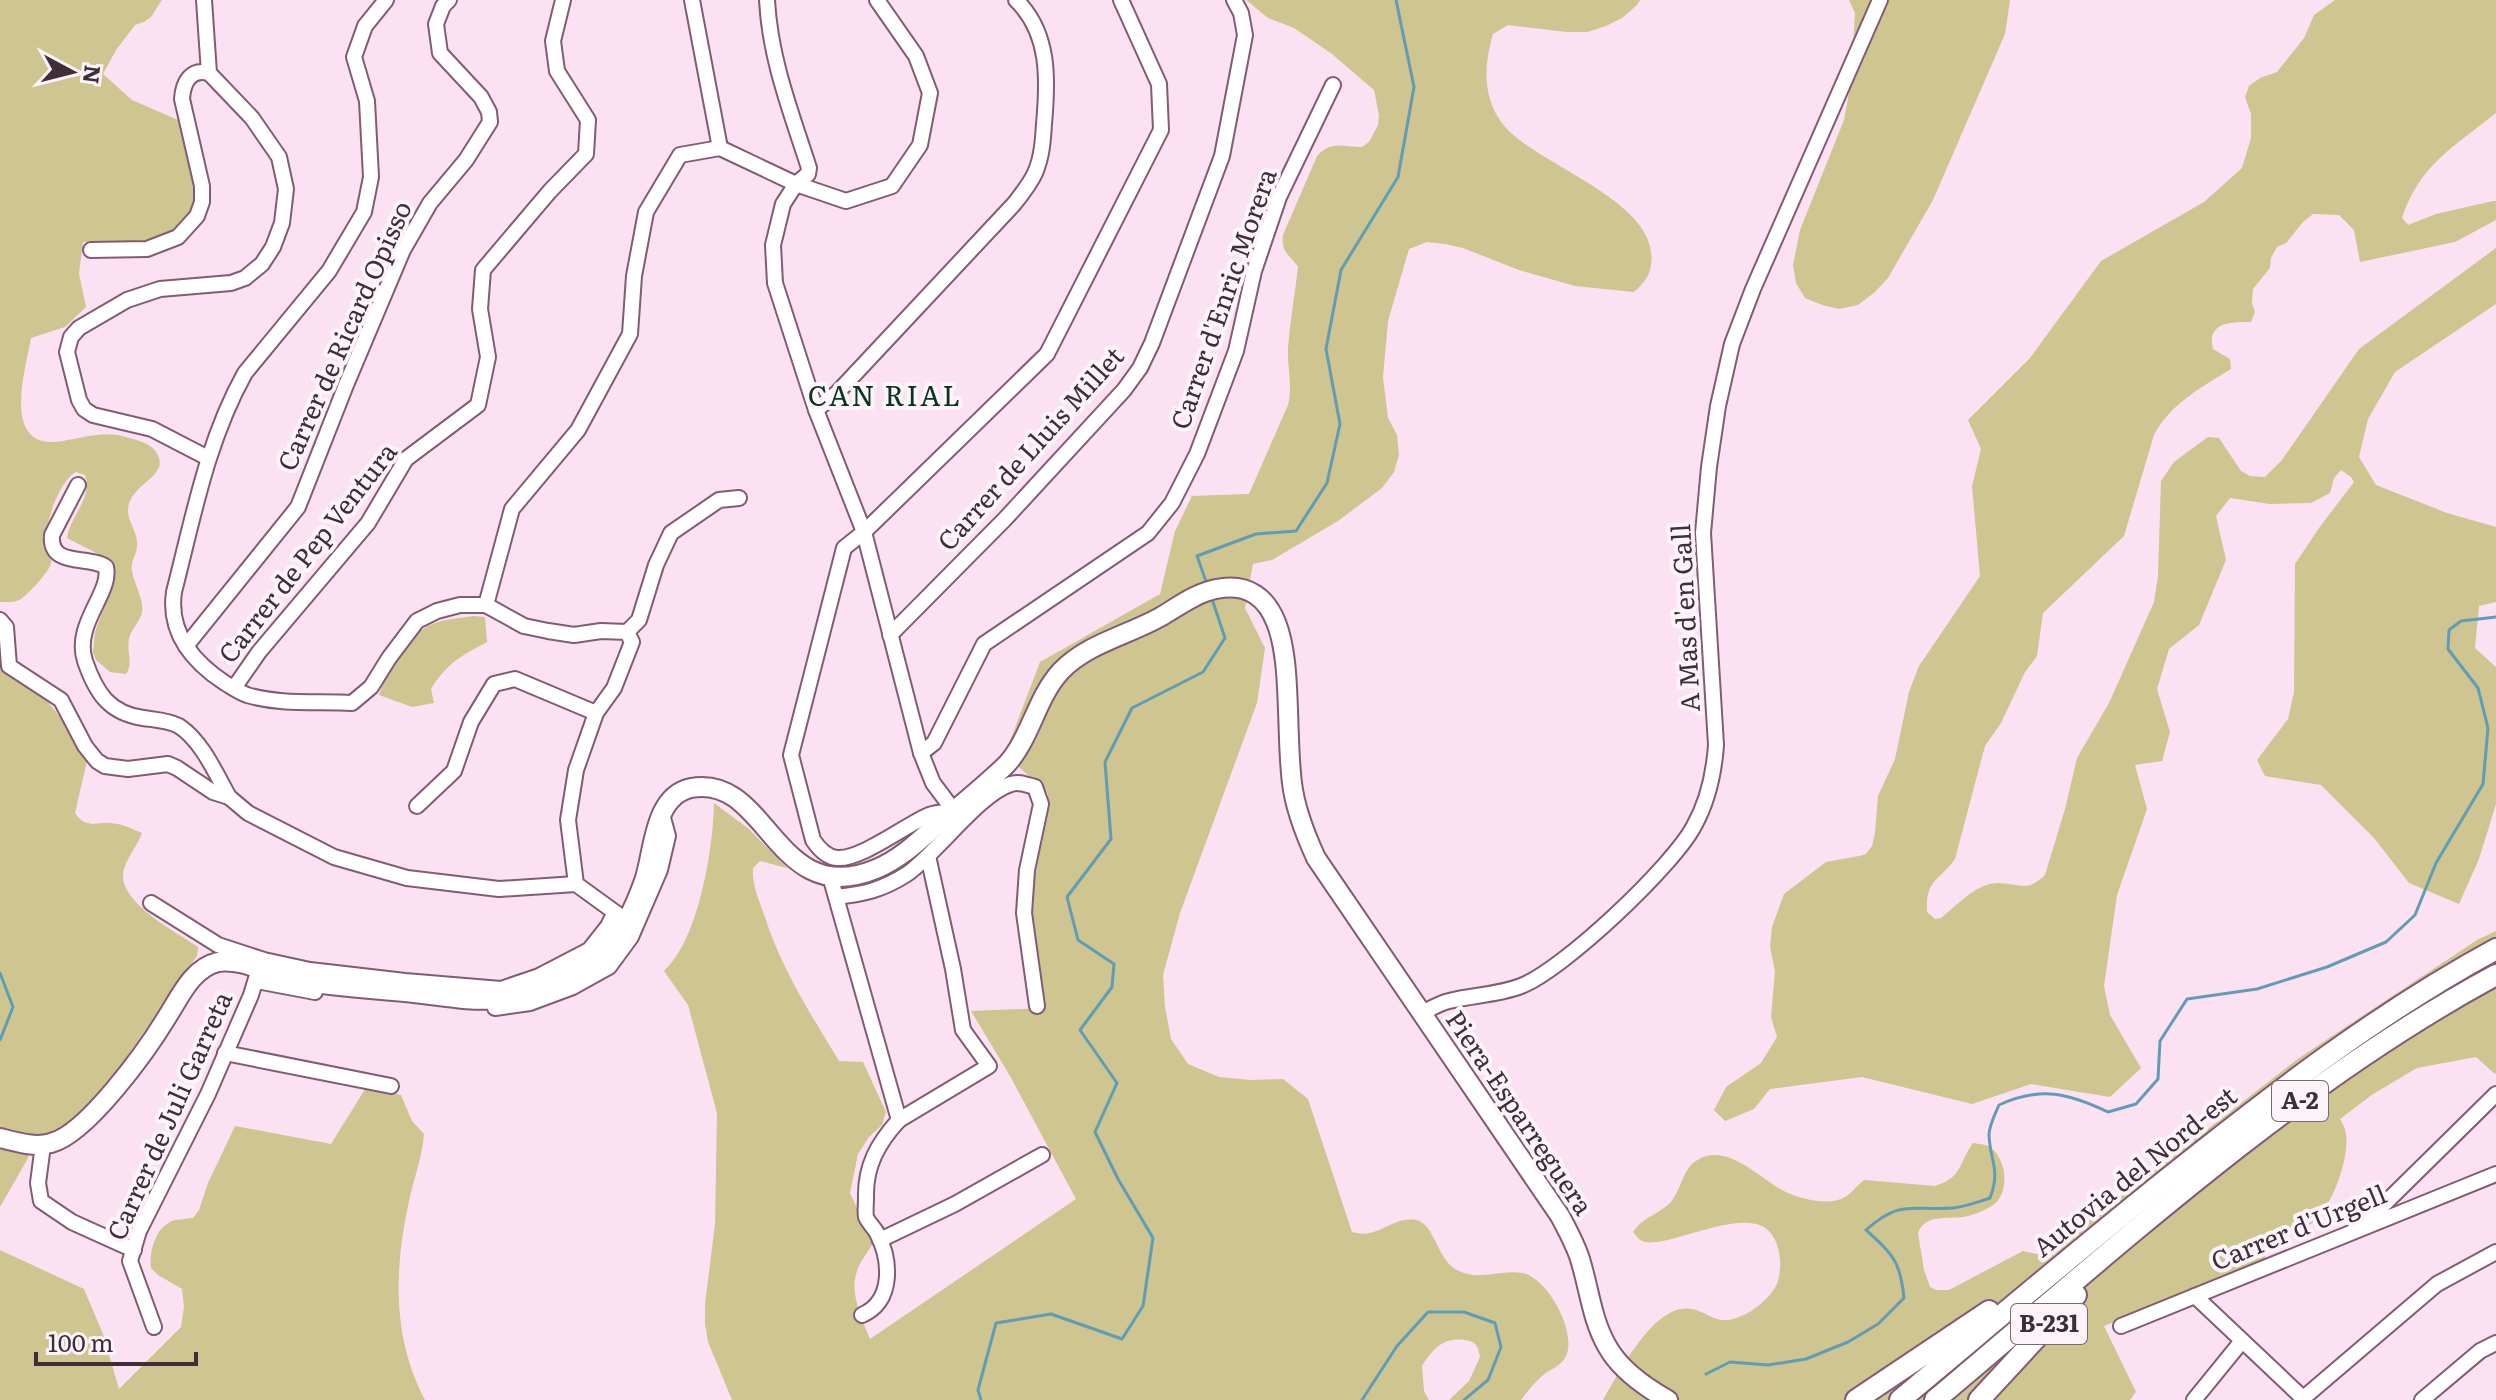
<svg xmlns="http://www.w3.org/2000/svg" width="2496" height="1400" font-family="Literata,serif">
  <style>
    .green { fill: #cec591 }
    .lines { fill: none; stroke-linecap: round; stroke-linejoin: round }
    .stream { stroke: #609db4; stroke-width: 3 }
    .minor-casing { stroke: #815c75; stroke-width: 18 }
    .major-casing { stroke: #815c75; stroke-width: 22 }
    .highway-casing { stroke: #815c75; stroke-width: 24 }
    .minor { stroke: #fff; stroke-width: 14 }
    .major { stroke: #fff; stroke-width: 18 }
    .highway { stroke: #fff; stroke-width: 20 }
    .labels { text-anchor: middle; stroke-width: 8; stroke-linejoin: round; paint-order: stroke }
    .shield { fill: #fdf4fa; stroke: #786973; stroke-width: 2 }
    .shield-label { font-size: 24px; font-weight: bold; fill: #3f2e39 }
    .street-label { font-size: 26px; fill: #3f2e39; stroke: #fdf4fa }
    .neighbourhood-label { font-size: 28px; letter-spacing: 2px; fill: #083421; stroke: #fdf4fa }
  </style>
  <rect width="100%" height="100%" fill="#fce1f2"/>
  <g class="green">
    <path d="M0,0H162L151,17L144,22L135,25L116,50L103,74L132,100L178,120C183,143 194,169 194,193C194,250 121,242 83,242L79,274L86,307L65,327L31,338C25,372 0,452 63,441C87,437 106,430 129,438C138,440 151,444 156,452C173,477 127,483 128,512C129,523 136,531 137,541C139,552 130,560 132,571C134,584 144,599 142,612C140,623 131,628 129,639C126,652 134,662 126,674L110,672L96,660L93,652L95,632L108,596L112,568L108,559L67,538C70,515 93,499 85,475L76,472C61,480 48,515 47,532C46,542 53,554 51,563C50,571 26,597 19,600C13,603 6,602 0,602Z"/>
    <path d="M1246,0H1640L1637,5L1622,18L1606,26L1587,32H1567L1508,25L1493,34C1484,64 1482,96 1502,123C1533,166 1672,203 1649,273C1647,280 1639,287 1634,292L1575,286L1519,270L1463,248L1445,244L1427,242L1409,249L1388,321L1383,377L1388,418L1397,435L1399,455L1394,472L1382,488L1338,521L1272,560L1253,564L1245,608L1265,648L1257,703L1180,913L1163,975L1165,1007L1171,1039L1188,1064L1219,1077L1251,1080L1283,1079L1308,1099L1352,1232C1379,1240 1391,1216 1416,1220C1435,1224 1437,1260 1457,1270C1479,1282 1500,1269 1523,1273C1548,1278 1579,1335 1565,1358C1560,1367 1548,1370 1541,1377C1533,1384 1527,1392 1521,1400H1449L1469,1381L1480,1357C1478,1346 1476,1341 1464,1340C1443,1337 1432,1350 1422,1366L1424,1391L1429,1400H732L708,1342L705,1324V1304L715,1224L717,1113L688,1005L664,971C699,939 713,849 714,803L749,829L787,868L760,861L753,868C752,886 759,900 765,917C781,968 811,1015 839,1061L863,1062L886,1112L882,1125L869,1137L858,1154L850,1193L873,1243C868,1252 860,1261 857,1271C849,1293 862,1318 870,1339L1076,1199L1010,1076L971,1011L1046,1008L1030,909L1048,794L1005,754L1040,662L1160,594L1175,531L1192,496L1249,494L1288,405C1293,383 1287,368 1288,348C1290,321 1295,294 1298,267C1289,253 1281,254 1283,235L1317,156C1331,140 1344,147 1362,147L1369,142L1378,125L1379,116L1374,90L1332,54L1294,28L1268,18Z"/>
    <path d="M1849,0H2010L2005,34L1933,200L1888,278L1875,292L1858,305L1839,309L1822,305L1805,298L1796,283L1793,265L1800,230L1844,120L1851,82L1855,13Z"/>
    <path d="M2335,0H2496V113C2455,146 2419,165 2402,218L2408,225L2436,214L2493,201H2496V220L2455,242L2360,262L2354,230L2339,215L2313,214L2303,222L2286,243L2277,247L2271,258L2270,268L2253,289L2252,303L2255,312L2251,322C2233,322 2206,321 2213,349L2230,359L2231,369C2202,387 2170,404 2154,435L2124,536L2043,613L2037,656L2025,672L2001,723L1985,746L1955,859C1939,881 1925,880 1927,912L1935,919L1941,918C1955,907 1972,888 1990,884C2012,879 2025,896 2045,875L2065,809L2077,758L2109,703L2154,602L2158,576L2161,481L2174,462L2186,453L2208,437L2219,438L2241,471L2250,476L2265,477L2282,460L2359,349L2496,248V304L2395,372L2368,419L2359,457L2376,485L2447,513L2496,527V602L2479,606L2475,648L2496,667V804L2479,859L2459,904L2409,883L2374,838L2321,785L2265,776L2257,760L2288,719L2294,692L2295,564L2319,528L2354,482L2351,477L2341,470L2334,478L2330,493L2311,503L2270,504L2230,498L2216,516L2226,560L2199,625L2169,649L2157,689L2170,732L2162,761L2135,765L2147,809L2117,895L2104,986L2110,1015L2141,1068L2110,1097L2031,1084L1972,1104L1862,1077L1770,1089L1754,1109L1725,1121L1714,1110L1726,1087L1761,1063L1777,1037L1771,1017L1775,971L1770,947L1772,927L1784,894L1826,862L1859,856L1866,854L1872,846L1875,833L1878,796L1895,759L1909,692L1919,666L1980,576L1972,486L1981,449L1968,420L2030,358L2101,261L2204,202L2242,168L2251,138V114L2245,97L2249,86L2260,78L2277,72L2304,38L2314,15Z"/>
    <path d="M474,616L485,617L487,642C461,656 447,663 431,689L434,703L412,707L379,695C388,669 404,638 430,625C444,619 459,618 474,616Z"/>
    <path d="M0,664C9,673 21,677 31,685C56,707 71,733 87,761L75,813C86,831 100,820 117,824C125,825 134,830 142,833C137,847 125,859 123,874C121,904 176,932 198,947L197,956L107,1085L58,1136H36L27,1160L0,1207Z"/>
    <path d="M2496,931V1073L2495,1074L2476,1057L2417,1068L2373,1094L2340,1119C2342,1122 2344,1126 2345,1130C2352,1153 2332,1209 2312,1223C2295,1235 2271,1238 2264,1260L2104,1326L2136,1392L2130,1400H1603C1620,1372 1654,1302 1692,1309C1704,1311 1713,1321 1726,1320C1744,1320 1773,1298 1778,1281C1783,1263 1780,1235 1762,1226C1730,1212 1664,1250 1642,1241C1638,1239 1636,1235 1633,1232C1643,1217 1658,1215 1671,1202C1680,1191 1682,1174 1692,1164C1724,1136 1761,1181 1786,1192C1800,1199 1826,1205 1841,1199C1851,1195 1856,1186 1864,1180L1935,1186C1963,1177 1958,1164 1973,1143C1974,1143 1985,1145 1986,1145C2007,1154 2011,1193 1993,1205C1984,1211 1973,1215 1963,1217C1947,1219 1925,1214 1918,1233L1924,1270L1930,1287L1936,1290H1949L2023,1251L2041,1255L2115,1201L2299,1058L2477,940Z"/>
    <path d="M367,1086L401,1095L412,1121L424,1134C422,1158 414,1178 409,1201C394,1269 392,1337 425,1400H0V1250L84,1289L103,1334L119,1389L181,1327L184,1307L182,1289L158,1275L151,1268C149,1252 155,1228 172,1221C178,1219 186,1219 193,1218L199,1210L208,1183L235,1126L331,1144Z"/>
  </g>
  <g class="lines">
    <g class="stream">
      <path d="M1207,584L1197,556L1256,534L1296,531L1327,483L1340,424L1326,349L1341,270L1398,177L1414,87L1396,0"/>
      <path d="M0,973L13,1007L0,1040"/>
      <path d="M1706,1374L1730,1362L1768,1365L1806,1359L1848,1342L1878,1324L1904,1298C1900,1260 1893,1255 1866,1230C1901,1199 1911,1211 1952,1208C1964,1207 1978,1202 1990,1198C2001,1169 1990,1162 1989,1135C1989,1126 1995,1114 1999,1105C2041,1086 2068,1093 2108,1112L2136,1104L2158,1079L2160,1041L2187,999L2257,989L2327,967L2386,942L2415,915L2436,863L2483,784L2488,728L2478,688L2448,649L2449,630L2461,621L2496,617"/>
      <path d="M981,1400L978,1390L996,1323L1051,1314L1122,1339L1143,1306L1153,1238L1118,1179L1095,1132L1117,1083L1080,1030L1112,987L1114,964L1078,940L1067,897L1111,839L1105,762L1132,708L1203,672L1225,638L1212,599"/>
      <path d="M1362,1400L1397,1346L1428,1312H1464L1495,1323L1501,1347L1488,1380L1464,1400"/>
    </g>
    <defs>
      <g id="minor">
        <path d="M204,0L209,73L252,118L279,157L286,189L282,223L273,247L262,264L245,278L231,283L160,289L127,300L79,328L71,337L67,352L79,400L84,409L93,415L152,429L208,458"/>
        <path d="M386,0L365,26L354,57L367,101L371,177L364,212L329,271L245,373C207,441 193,518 174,592C168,633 193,662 225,683C232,687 239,692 247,695C280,705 317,701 352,703L371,687L389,658L417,621L437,611L460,605H486L524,626L548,631L574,635L601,631L627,632L632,642L614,688L596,713L576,770L568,820L576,884L627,921"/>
        <path d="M692,0L720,148"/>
        <path d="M767,0C770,59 791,112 809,168L808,174L796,184L783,204L773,245L775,283L816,410L864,532L921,753L933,783L954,811"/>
        <path d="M91,250L147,249L178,237L197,216L202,202V186L182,99C183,82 191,68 209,73"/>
        <path d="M816,410L837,393L1014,204C1022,194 1030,184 1035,173C1042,157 1043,140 1044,124C1048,80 1050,33 1016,0"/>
        <path d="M78,485L52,535C49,568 89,555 106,567C112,593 73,624 85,661C96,693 109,713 143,718C156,720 167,720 179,726C202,741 216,774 229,797"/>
        <path d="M486,605L512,509L578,430L630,334L634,276L646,212L680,155L720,148L796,184L846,201L892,186L920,145L930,93L916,56L877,0"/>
        <path d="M0,620L6,627L9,666L61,700L85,746L97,761L105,766L128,769L168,764L177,768L213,792L229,797L248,813L334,857L407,878L499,889L576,884"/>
        <path d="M627,632L639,620L656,565L671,533L719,500L739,498"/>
        <path d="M890,635L1005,519L1124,390L1140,368L1152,343L1222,156L1245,35L1241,13L1234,0"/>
        <path d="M186,646L298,507L346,385L403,250L430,203L466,160L490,122L489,112L481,97L440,53L436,24L443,6L449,0"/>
        <path d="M234,688L259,652L368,523L406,459L478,405L488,357L480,309L483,270L550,191L586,154L588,120L557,71L553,41L563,0"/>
        <path d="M921,753L934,743L984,644L1148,533L1172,503L1197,454L1236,351L1254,271L1279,197L1333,85"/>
        <path d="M417,806L454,771L471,722L494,684L515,679L596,713"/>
        <path d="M954,811C946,812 937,812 929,815C907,824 861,860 837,858C826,857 819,849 813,840L791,755L844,548L864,532L1047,354L1161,130L1159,84L1121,0"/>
        <path d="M830,876L899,1120C878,1143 865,1166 866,1198C866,1204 865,1212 866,1217C868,1222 874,1228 877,1233C891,1260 894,1301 862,1315"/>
        <path d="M836,897C864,894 882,890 907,874C937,853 980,793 1011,784C1018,781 1027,785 1035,787L1041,804L1027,870L1024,913L1037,1006"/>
        <path d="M151,903L218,945L264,960L310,970L405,981L501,989L539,976L589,950L608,926L614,914"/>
        <path d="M257,981L315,992"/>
        <path d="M495,1008L530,1003L573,987L609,967L631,937L660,870L668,836L662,814"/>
        <path d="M1422,1013C1430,1009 1440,1003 1449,1001C1473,995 1498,995 1521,986C1563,970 1673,866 1694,826C1708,801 1714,773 1716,745L1703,533L1709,467L1718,406L1732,344L1753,289L1880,0"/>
        <path d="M225,1053L391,1086"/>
        <path d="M899,1120L989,1066L963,1030L953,969L928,856"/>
        <path d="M43,1145L38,1183L41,1201L72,1222L134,1250"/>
        <path d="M2365,1223L2496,1094"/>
        <path d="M880,1240L955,1204L1042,1155"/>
        <path d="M2195,1296L2305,1400"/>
        <path d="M2121,1326L2496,1174"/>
        <path d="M154,1327L130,1261L139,1231L208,1094L251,995L258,972"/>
        <path d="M2194,1400L2242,1341"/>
        <path d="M2301,1400L2437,1284L2496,1252"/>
        <path d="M2422,1400L2480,1351L2496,1343"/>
      </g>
      <path id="major" d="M0,1138C16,1142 35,1148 51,1143C87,1134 147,1050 167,1017C180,997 192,968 218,962C243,958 269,975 293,980C333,987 374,989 414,993C442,996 471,1002 498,999C523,996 548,986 571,975C594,963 613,945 626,922C633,909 639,895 644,881C654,852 653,796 691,788C768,773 775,911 876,869C900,859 919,841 938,824C961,805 984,786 1006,765C1031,738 1036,698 1061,671C1088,643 1129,635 1162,616C1179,606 1196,593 1216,589C1287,575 1286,665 1288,710C1289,734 1289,759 1292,783C1295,809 1305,834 1316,858L1560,1216C1567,1229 1574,1242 1579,1256C1589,1286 1591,1318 1607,1346C1620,1370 1645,1387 1668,1400"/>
      <g id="highway">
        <path d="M1856,1400L1989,1311"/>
        <path d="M1900,1400C1989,1326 2077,1251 2167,1179C2272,1095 2378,1013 2496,949"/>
        <path d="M1935,1400C2111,1252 2292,1085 2496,975"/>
        <path d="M1979,1400L2076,1295"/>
      </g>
    </defs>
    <use href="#minor" class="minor-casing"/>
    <use href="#major" class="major-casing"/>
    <use href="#highway" class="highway-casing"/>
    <use href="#minor" class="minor"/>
    <use href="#major" class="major"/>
    <use href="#highway" class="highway"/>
  </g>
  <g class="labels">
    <g class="shield">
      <rect x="2272" y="1081" width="56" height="40" rx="6"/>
      <rect x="2011" y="1304" width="76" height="40" rx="6"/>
    </g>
    <g class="shield-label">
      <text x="2300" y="1109">A-2</text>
      <text x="2049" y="1332">B-231</text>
    </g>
    <g class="street-label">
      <text transform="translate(1224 299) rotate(-71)" y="9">Carrer d'Enric Morera</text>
      <text transform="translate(345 336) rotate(-66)" y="9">Carrer de Ricard Opisso</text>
      <text transform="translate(1031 449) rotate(-48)" y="9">Carrer de Lluis Millet</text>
      <text transform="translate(308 553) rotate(-52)" y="9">Carrer de Pep Ventura</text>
      <text transform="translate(1686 618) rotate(-93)" y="9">A Mas d'en Gall</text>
      <text transform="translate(1519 1113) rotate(56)" y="9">Piera-Esparreguera</text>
      <text transform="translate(170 1116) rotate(-66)" y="9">Carrer de Juli Garreta</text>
      <text transform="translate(2135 1172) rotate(-39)" y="9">Autovia del Nord-est</text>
      <text transform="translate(2299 1228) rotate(-22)" y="9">Carrer d'Urgell</text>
    </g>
    <g class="neighbourhood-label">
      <text x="885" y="406">CAN RIAL</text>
    </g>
  </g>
  <g transform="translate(72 72) rotate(97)" stroke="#fdf4fa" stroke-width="6" paint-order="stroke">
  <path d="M0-6L14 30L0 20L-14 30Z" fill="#3f2e39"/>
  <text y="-12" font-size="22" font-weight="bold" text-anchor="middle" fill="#3f2e39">N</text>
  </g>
  <path d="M36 1352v12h160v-12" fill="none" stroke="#3f2e39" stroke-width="4"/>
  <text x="48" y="1352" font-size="24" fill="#3f2e39" stroke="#fdf4fa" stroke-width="6" paint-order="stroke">100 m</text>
</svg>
